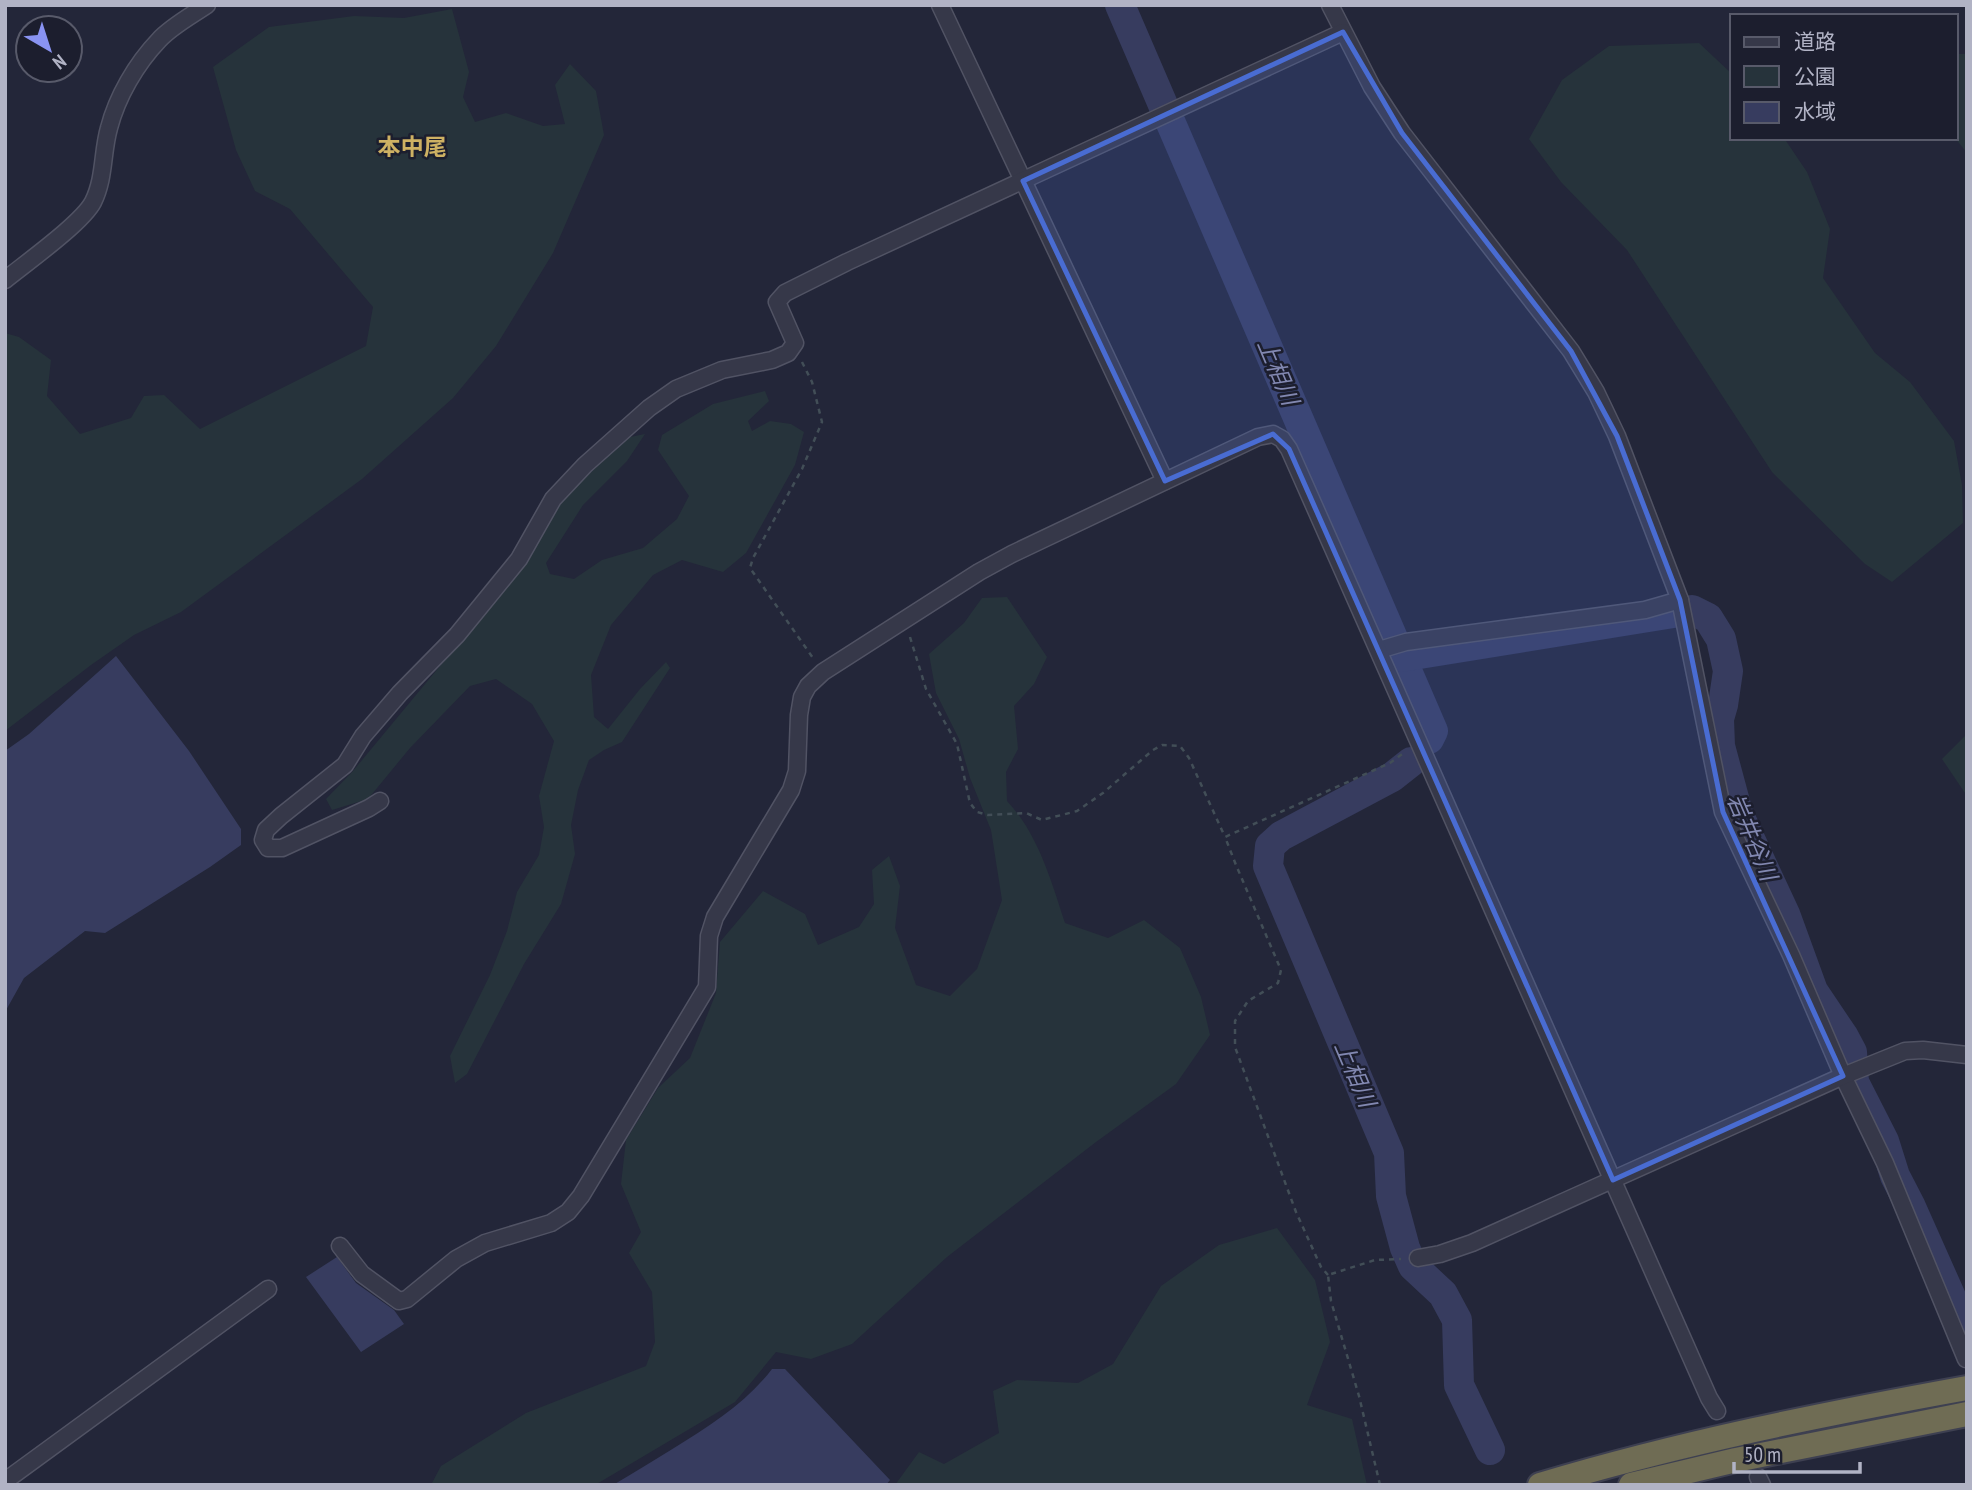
<svg xmlns="http://www.w3.org/2000/svg" width="1972" height="1490" font-family="'PT Sans Narrow','Noto Sans JP',sans-serif">
  <style>
    .green { fill: #26333b }
    .water { fill: #373c5f }
    .lines { fill: none; stroke-linecap: round; stroke-linejoin: round }
    .river { stroke: #373c5f; stroke-width: 30 }
    .minor-casing { stroke: #515364; stroke-width: 19 }
    .highway-casing { stroke: #3e4051; stroke-width: 28 }
    .path { stroke: #424e57; stroke-width: 2.5; stroke-dasharray: 5 5; stroke-linecap: butt }
    .minor { stroke: #363849; stroke-width: 16 }
    .highway { stroke: #6f6c54; stroke-width: 24 }
    .marked { fill: #496cd2; fill-opacity: 0.2; stroke: #496cd2; stroke-width: 5; stroke-linejoin: round }
    .labels { text-anchor: middle; stroke-width: 5; stroke-linejoin: round; paint-order: stroke }
    .neighbourhood-label { font-size: 23px; font-weight: bold; fill: #ceb163; stroke: #1c1e2e }
    .water-label { font-size: 23px; font-style: italic; fill: #8288b1; stroke: #1c1e2e }
  </style>
  <rect width="100%" height="100%" fill="#232639"/>
  <g class="green">
    <path d="M452,9L469,72L463,97L475,122L506,113L543,126L565,124L555,85L570,64L596,91L604,135L553,253L496,346L453,398L362,479L181,612L134,635L91,665L5,731V333L19,337L51,360L47,396L80,434L131,418L144,396L164,395L200,429L366,346L373,307L290,209L255,191L236,150L213,67L269,27L354,16L404,18Z"/>
    <path d="M1699,43L1732,74V138H1784L1807,172L1830,229L1823,278L1875,353L1910,382L1954,441L1962,485L1963,523L1892,582L1865,564L1772,472L1627,250L1561,182L1529,139L1562,80L1609,46Z"/>
    <path d="M1956,54H1967V153L1955,138Z"/>
    <path d="M765,391L769,401L748,421L752,431L770,421L791,424L804,432L795,465L746,553L723,572L682,560L653,575L611,625L591,675L594,717L608,729L640,689L666,662L670,668L622,742L604,750L589,760L578,790L571,825L575,854L561,904L524,964L467,1074L455,1083L450,1056L490,975L507,931L517,892L539,855L544,827L539,796L554,741L532,704L496,679L470,686L410,748L368,799L332,810L326,799L353,771L508,584L568,493L630,437L645,434L627,461L583,505L546,563L550,574L574,579L602,560L643,548L677,519L689,496L658,450L662,435L713,404Z"/>
    <path d="M1007,597L1047,657L1034,684L1014,706L1018,749L1006,772L1007,801C1038,834 1051,880 1065,923L1108,938L1144,920L1180,948L1201,997L1210,1035L1176,1084L1096,1142L947,1257L852,1344L811,1359L776,1352L735,1402L595,1485H431L441,1466L526,1413L646,1366L655,1342L652,1292L629,1253L641,1232L621,1184L626,1140L658,1088L690,1058L716,993L720,942L763,891L805,914L818,945L859,927L874,904L872,870L889,856L900,886L895,928L916,985L950,996L977,969L1002,900L991,830L970,778L959,739L936,693L929,654L964,623L982,598Z"/>
    <path d="M1967,734V793H1965L1942,759Z"/>
    <path d="M1277,1228L1315,1280L1330,1342L1307,1405L1352,1419L1367,1485H895L919,1452L944,1464L999,1433L993,1391L1017,1380L1078,1383L1113,1364L1161,1286L1219,1245Z"/>
  </g>
  <g class="water">
    <path d="M116,656L189,751L241,829V845L210,867L105,933L85,931L24,978L5,1012V751L29,734Z"/>
    <path d="M337,1257L356,1283L394,1310L404,1324L361,1352L306,1277Z"/>
    <path d="M772,1369H785L890,1480L886,1485H613C634,1473 654,1460 674,1448C711,1425 746,1403 772,1369Z"/>
  </g>
  <g class="lines">
    <g class="river">
      <path d="M1120,5L1433,731L1429,739"/>
      <path d="M1401,657L1692,610L1708,618L1721,639L1728,671L1723,705L1719,719L1720,746L1738,813L1785,914L1813,991L1844,1037L1852,1052L1854,1082L1884,1141L1895,1176L1911,1207L1967,1333"/>
      <path d="M1411,762L1392,777L1281,836L1270,846L1268,866L1389,1153L1391,1196L1405,1248L1413,1266L1443,1294L1457,1320L1459,1385L1490,1450"/>
    </g>
    <defs>
      <g id="minor">
        <path d="M940,5L1165,481"/>
        <path d="M1330,5L1372,87L1402,133L1571,351L1596,392L1617,436L1680,600L1723,812L1791,955L1843,1076L1885,1163L1966,1359"/>
        <path d="M5,280C26,263 82,223 93,202C105,178 102,152 109,128C117,97 136,64 159,40C172,26 191,16 207,5"/>
        <path d="M1379,650L1406,642L1645,610L1680,600"/>
        <path d="M380,801L369,808L282,848H268L263,840L266,830L281,816L345,765L363,736L400,693L457,635L519,559L553,499L585,465L649,408L676,389L722,370L772,360L788,353L795,343L777,302L785,293L847,262L1343,32"/>
        <path d="M340,1246L362,1274L399,1301L407,1299L456,1259L485,1243L551,1223L568,1212L581,1196L707,987L709,936L715,917L791,790L797,771L799,715L802,697L808,686L823,672L979,572L1012,554L1258,437L1273,434L1282,439L1289,449L1709,1398L1717,1411"/>
        <path d="M1418,1258L1440,1254L1472,1243L1843,1076L1905,1051L1923,1050L1967,1055"/>
        <path d="M1758,1477L1762,1485"/>
        <path d="M5,1481L268,1289"/>
      </g>
      <g id="highway">
        <path d="M1540,1485C1680,1443 1823,1414 1967,1388"/>
        <path d="M1631,1485L1736,1460L1967,1414"/>
      </g>
    </defs>
    <use href="#minor" class="minor-casing"/>
    <use href="#highway" class="highway-casing"/>
    <g class="path">
      <path d="M802,362L812,382L822,422L802,469L753,558L750,568L813,658"/>
      <path d="M910,637L926,689L957,744L970,803L977,812L988,815L1026,813L1042,820L1077,811L1103,793L1153,750L1162,745L1180,746L1189,758L1225,837"/>
      <path d="M1328,1275L1321,1267L1296,1212L1235,1047V1021L1248,1001L1278,983L1281,970L1236,865L1225,837L1390,763L1405,752"/>
      <path d="M1380,1485L1359,1396L1331,1301L1328,1275L1375,1260L1401,1259"/>
    </g>
    <use href="#minor" class="minor"/>
    <use href="#highway" class="highway"/>
  </g>
  <path class="marked" d="M1343,32L1402,133L1571,351L1617,436L1680,600L1723,812L1843,1076L1613,1180L1289,449L1273,434L1165,481L1023,181Z"/>
  <g class="labels">
    <g class="neighbourhood-label">
      <text x="412" y="155">本中尾</text>
    </g>
    <g class="water-label">
      <text transform="translate(1278 372) rotate(67)" y="8">上相川</text>
      <text transform="translate(1752 837) rotate(67)" y="8">岩井谷川</text>
      <text transform="translate(1355 1074) rotate(67)" y="8">上相川</text>
    </g>
  </g>
  <rect width="1972" height="1490" fill="none" stroke="#b1b3c5" stroke-width="14"/>
  <rect x="1730" y="14" width="228" height="126" fill="#1c1e2e" stroke="#585a6a" stroke-width="2"/>
  <rect x="1744" y="37" width="35" height="10" fill="#363849" stroke="#585a6a" stroke-width="2"/>
  <text x="1794" y="49" font-size="21" fill="#b1b3c5">道路</text>
  <rect x="1744" y="66" width="35" height="21" fill="#26333b" stroke="#585a6a" stroke-width="2"/>
  <text x="1794" y="84" font-size="21" fill="#b1b3c5">公園</text>
  <rect x="1744" y="102" width="35" height="21" fill="#373c5f" stroke="#585a6a" stroke-width="2"/>
  <text x="1794" y="119" font-size="21" fill="#b1b3c5">水域</text>
  <g transform="translate(49 49) rotate(141)"><circle r="33" fill="#1c1e2e" stroke="#585a6a" stroke-width="2"/>
  <path d="M0-5L12 26L0 18L-12 26Z" fill="#8993f2"/>
  <text y="-10" font-size="19" font-weight="bold" text-anchor="middle" fill="#b1b3c5">N</text>
  </g>
  <path d="M1734 1462v10h126v-10" fill="none" stroke="#b1b3c5" stroke-width="3.5"/>
  <text x="1744" y="1462" font-size="21" fill="#b1b3c5" stroke="#1c1e2e" stroke-width="5" paint-order="stroke">50 m</text>
</svg>
